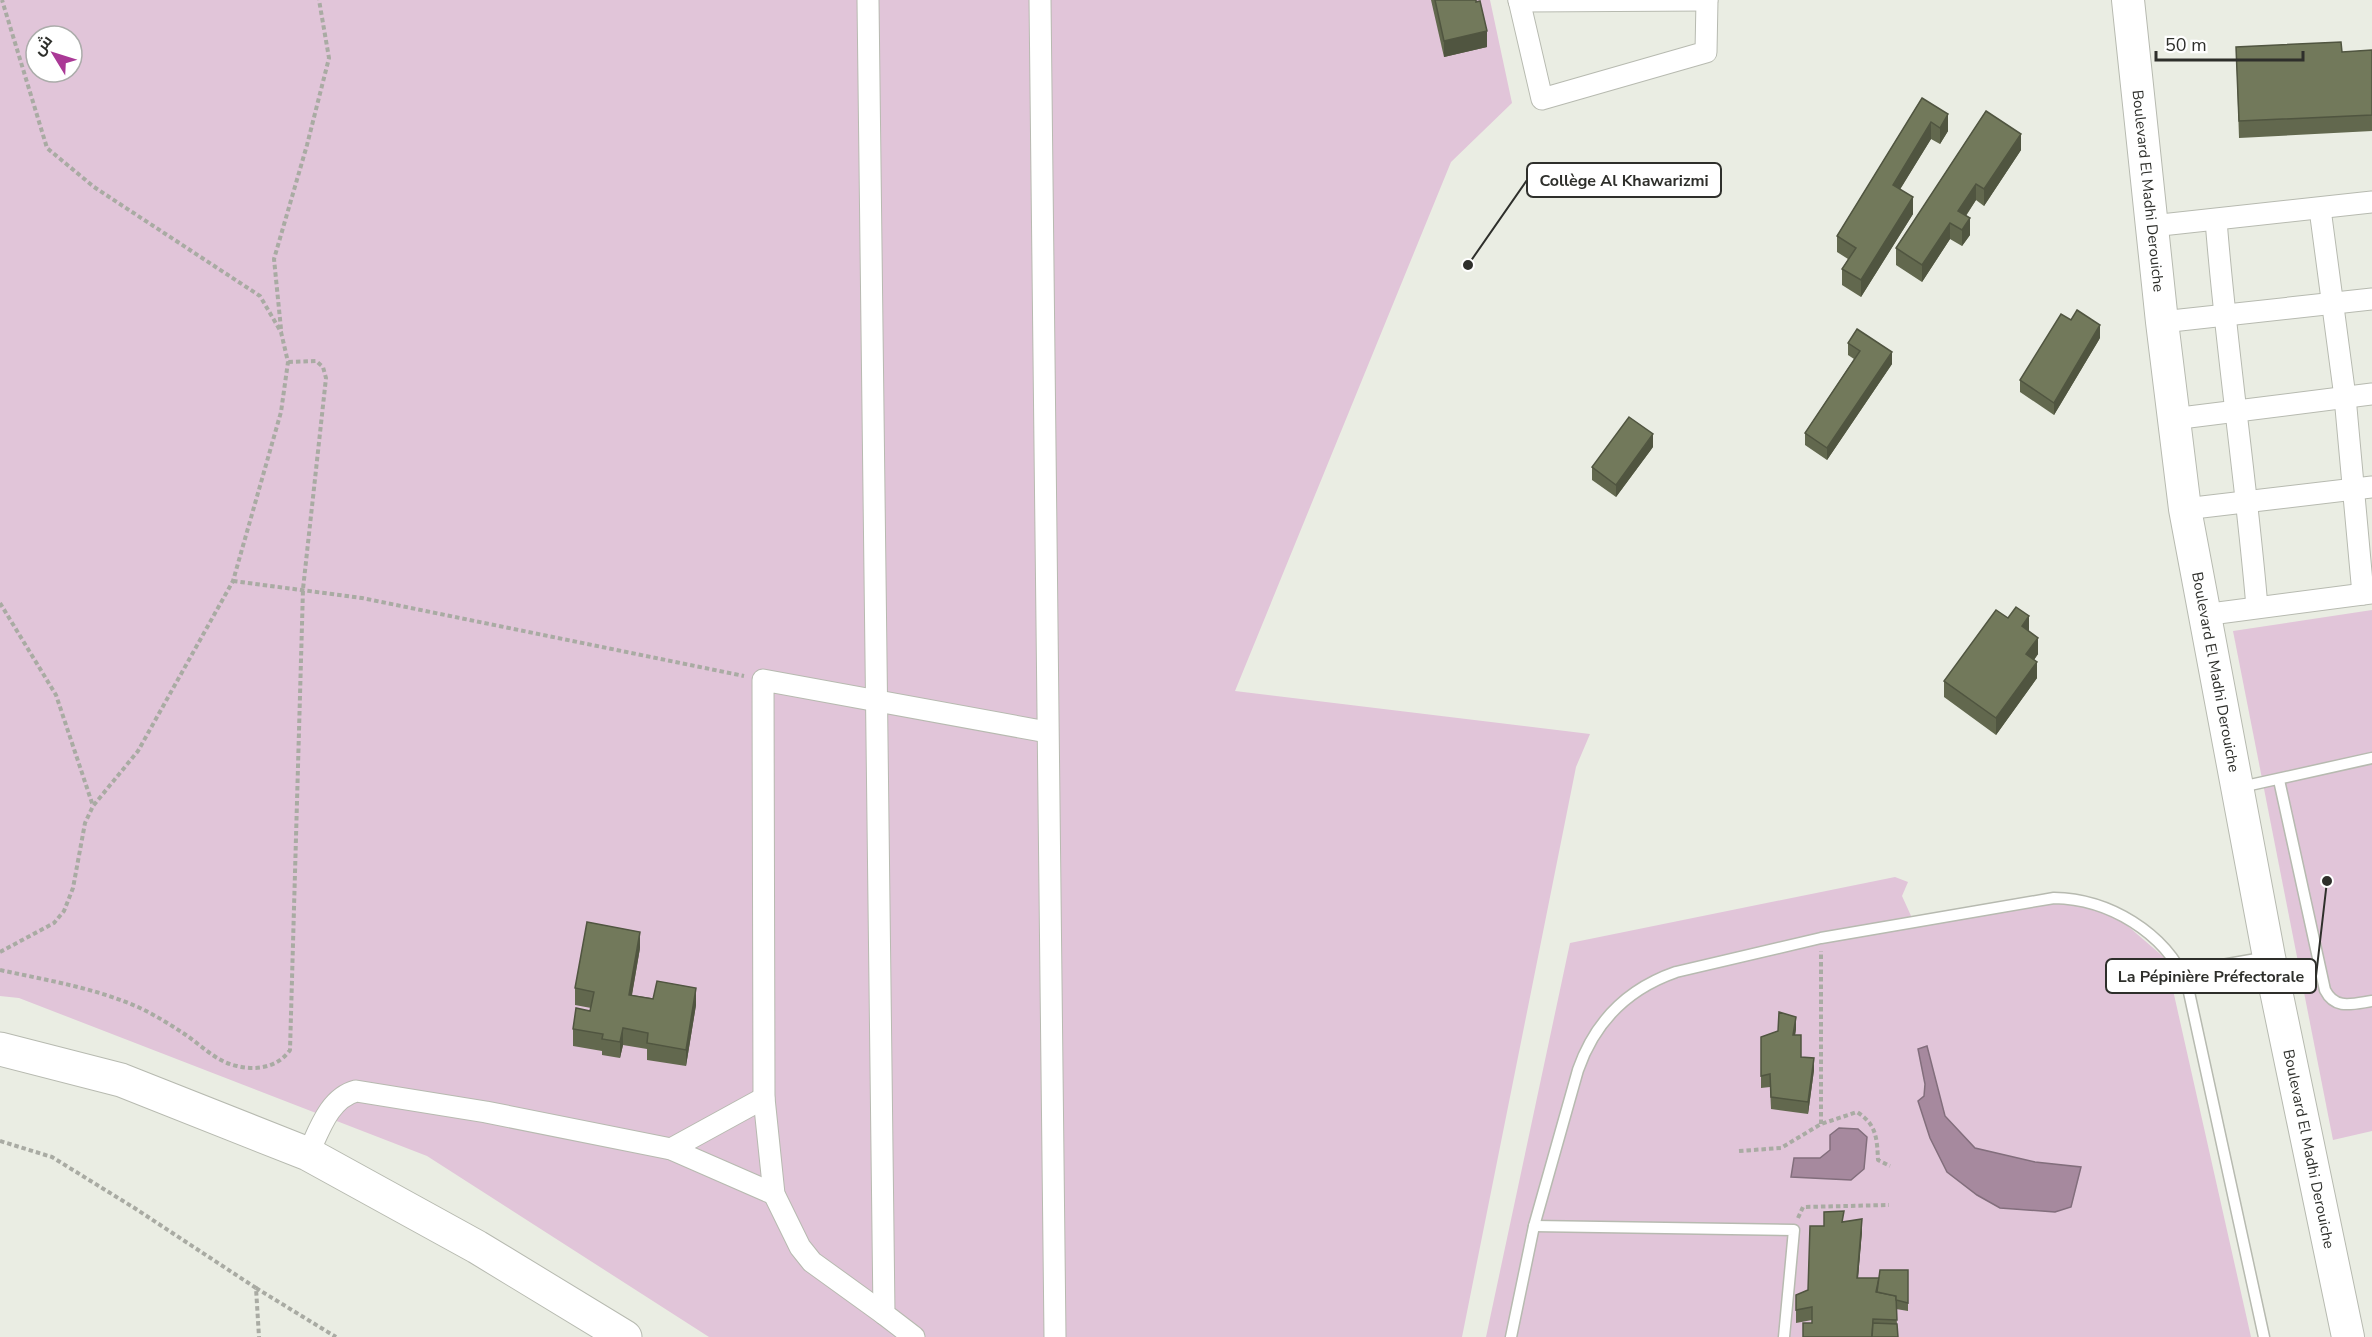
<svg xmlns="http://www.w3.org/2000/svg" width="2372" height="1337" font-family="'Nunito Sans',Cairo,sans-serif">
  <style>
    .green { fill: #e1c5d9; fill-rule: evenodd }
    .water { fill: #a6899e; stroke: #826e7c; stroke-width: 1.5 }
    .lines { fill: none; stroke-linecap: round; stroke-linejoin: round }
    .lane-casing { stroke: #b7bab0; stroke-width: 13 }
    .street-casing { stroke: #b7bab0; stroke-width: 23 }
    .secondary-casing { stroke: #b7bab0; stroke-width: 34 }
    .primary-casing { stroke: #b7bab0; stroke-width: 35 }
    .path { stroke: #a9aba3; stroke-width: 4; stroke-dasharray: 4.5 3; stroke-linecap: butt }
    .lane { stroke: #fff; stroke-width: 10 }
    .street { stroke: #fff; stroke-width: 21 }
    .secondary { stroke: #fff; stroke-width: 32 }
    .primary { stroke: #fff; stroke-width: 33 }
    .wall { fill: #62684e }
    .shaded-wall { fill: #505540 }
    .building { fill: #72795b; stroke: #505540; stroke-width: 1.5 }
    .labels { text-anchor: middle; stroke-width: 6; stroke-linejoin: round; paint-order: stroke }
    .street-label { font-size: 15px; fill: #2e2f2b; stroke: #fff }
    .leader { fill: none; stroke: #2e2f2b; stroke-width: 2 }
    .callout-dot { fill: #2e2f2b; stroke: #fff; stroke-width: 2 }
    .callout { fill: #fff; stroke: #2e2f2b; stroke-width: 2 }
    .callout-label { font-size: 16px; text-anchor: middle; font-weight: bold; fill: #2e2f2b }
  </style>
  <rect width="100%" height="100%" fill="#eaede3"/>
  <g class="green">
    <path d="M0,0H1490L1512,103L1451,162L1235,691L1590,734L1576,767L1462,1337H709L427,1156L19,998L0,996ZM36,36H72V72H36Z"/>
    <path d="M2372,610V1131L2333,1140L2233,631Z"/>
    <path d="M1895,877L1908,882L1902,896L1912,918L2051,897L2115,915L2166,959L2251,1337H1486L1570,943Z"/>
  </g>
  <g class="water">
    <path d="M1927,1046L1945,1116L1975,1148L2035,1162L2081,1167L2071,1207L2055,1212L2000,1208L1977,1195L1947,1172L1930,1138L1918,1101L1924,1096L1925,1084L1918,1049Z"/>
    <path d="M1839,1128L1858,1129L1867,1137L1864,1169L1851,1180L1791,1177L1794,1158H1820L1830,1150V1135Z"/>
  </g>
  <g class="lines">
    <defs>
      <g id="lane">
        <path d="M2279,780L2325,990C2335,1010 2352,1004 2372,1001"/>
        <path d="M2241,787L2372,758"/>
        <path d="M2182,972L2268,957"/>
        <path d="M1534,1226L1794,1230L1784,1337"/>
        <path d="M1511,1337L1534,1226L1578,1070C1595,1021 1627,989 1676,972L1821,938L2054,898C2109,899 2164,932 2187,983L2264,1337"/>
      </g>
      <g id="street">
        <path d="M868,0L884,1314L914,1337"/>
        <path d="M1040,0L1055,1337"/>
        <path d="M1519,0L1542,99L1706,52L1707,0"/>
        <path d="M1519,1L1707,0"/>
        <path d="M2320,209L2345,397L2363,594"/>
        <path d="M2216,220C2226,349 2246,477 2257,607"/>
        <path d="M2152,226L2372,202"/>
        <path d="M2162,322L2372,299"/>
        <path d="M2173,419L2372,394"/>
        <path d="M2185,509L2372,487"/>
        <path d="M2203,615L2372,593"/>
        <path d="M671,1149L764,1098"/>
        <path d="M308,1154C319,1131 329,1098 356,1091L486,1112L671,1149L774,1194"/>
        <path d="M884,1314L812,1262L800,1247L774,1194L764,1098L763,680L1047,732"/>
      </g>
      <g id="secondary">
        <path id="s1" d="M2128,0L2162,322L2185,509L2269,957L2348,1337"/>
      </g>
      <path id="primary" d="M0,1049L121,1080L308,1154L477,1247L625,1337"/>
    </defs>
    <use href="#lane" class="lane-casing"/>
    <use href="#street" class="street-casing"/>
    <use href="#secondary" class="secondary-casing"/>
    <use href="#primary" class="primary-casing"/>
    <g class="path">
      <path d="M281,329L274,259L307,145L329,58L319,0"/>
      <path d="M233,581L362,598L744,676"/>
      <path d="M0,603L56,695L93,806"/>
      <path d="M0,952L54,923L64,911L73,888L85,823L93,806L138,751L233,581L281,412L288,362L281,332L260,296L94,187L47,148L2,0"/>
      <path d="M0,970C46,980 95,988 138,1007C155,1015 171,1025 186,1035C202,1046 217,1062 237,1066C257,1071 278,1067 290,1050L303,589L326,378L323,367L316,361L288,362"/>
      <path d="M1821,1124V951"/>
      <path d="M0,1141L52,1157L136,1209L256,1288L259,1337"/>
      <path d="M1739,1151L1781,1148L1821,1124L1857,1112C1876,1124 1877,1137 1878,1160L1890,1166"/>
      <path d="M1798,1218L1803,1207L1889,1205"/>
      <path d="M256,1288L336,1337"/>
    </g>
    <use href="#lane" class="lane"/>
    <use href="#street" class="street"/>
    <use href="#secondary" class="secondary"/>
    <use href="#primary" class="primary"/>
  </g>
  <g class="wall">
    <path d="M1431,0H1476L1487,47L1444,57Z"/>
    <path d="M2236,47L2342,52L2372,50V131L2239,138Z"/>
    <path d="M1922,98L1948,131L1940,144L1931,139L1900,189L1913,214L1861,297L1842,285V269L1848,259L1837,252V236Z"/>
    <path d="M1986,111L2021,150L1984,206L1976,200L1966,216L1970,235L1962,246L1950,239L1922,282L1896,265V248Z"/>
    <path d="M2100,338L2054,415L2020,392V380Z"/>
    <path d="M1848,343L1892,364L1827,460L1805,445V433L1854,359L1848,355Z"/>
    <path d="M1653,447L1616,497L1592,480V467Z"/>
    <path d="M2008,618L2029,632L2038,654L2034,660L2037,678L1996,735L1944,697V681Z"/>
    <path d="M640,948L632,995L696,1005L686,1066L647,1060V1049L623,1045L620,1058L602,1055V1051L573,1046V1029L590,1011L591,1008L575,1005V988Z"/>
    <path d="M1796,1029L1795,1035L1801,1057L1814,1070L1808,1114L1771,1109L1770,1087L1761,1088V1037L1778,1031Z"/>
    <path d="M1844,1222L1862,1231L1858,1278H1879L1908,1270V1311L1896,1309L1897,1324L1812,1323V1320L1796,1323V1295L1808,1290Z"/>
  </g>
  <g class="shaded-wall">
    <path d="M1487,31V47L1444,57V41Z"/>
    <path d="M1948,114V131L1940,144V128Z"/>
    <path d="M1931,122V139L1893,201V185Z"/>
    <path d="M2021,134V150L1984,206V189Z"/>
    <path d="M1976,184V200L1958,227V211Z"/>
    <path d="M1913,197V214L1861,297V280Z"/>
    <path d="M1970,218V235L1962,246V230Z"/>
    <path d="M1950,223V239L1922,282V265Z"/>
    <path d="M2100,325V338L2054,415V403Z"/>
    <path d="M1892,352V364L1827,460V448Z"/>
    <path d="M1653,434V447L1616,497V485Z"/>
    <path d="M2029,616V633L2022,626Z"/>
    <path d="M2038,638V654L2026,671V654Z"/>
    <path d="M2037,662V678L1996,735V718Z"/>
    <path d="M640,932V948L629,1011V995Z"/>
    <path d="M696,988V1005L686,1066V1050Z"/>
    <path d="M1796,1017V1029L1793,1048V1035Z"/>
    <path d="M623,1028V1045L620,1058V1042Z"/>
    <path d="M1814,1058V1070L1808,1114V1102Z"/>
    <path d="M1862,1219V1231L1857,1290V1278Z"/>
  </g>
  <g class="building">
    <path d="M1435,0H1476V2L1480,1L1487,31L1444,41Z"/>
    <path d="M2341,42L2342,52L2372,50V115L2239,121L2236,47Z"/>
    <path d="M1922,98L1948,114L1940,128L1931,122L1893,185L1913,197L1861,280L1842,269L1856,248L1837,236Z"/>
    <path d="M1986,111L2021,134L1984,189L1976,184L1958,211L1970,218L1962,230L1950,223L1922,265L1896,248Z"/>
    <path d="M2077,310L2100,325L2054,403L2020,380L2061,314L2071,320Z"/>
    <path d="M1857,329L1892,352L1827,448L1805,433L1860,351L1848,343Z"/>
    <path d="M1629,417L1653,434L1616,485L1592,467Z"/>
    <path d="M2016,607L2029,616L2022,626L2038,638L2026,654L2037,662L1996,718L1944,681L1996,610L2008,618Z"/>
    <path d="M587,922L640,932L629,995L653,999L657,981L696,988L686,1050L647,1043L648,1033L623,1028L620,1042L602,1039L603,1034L573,1029L576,1008L590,1011L594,992L575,988Z"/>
    <path d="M1779,1012L1796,1017L1793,1035H1801V1057L1814,1058L1808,1102L1771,1097L1770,1074L1761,1076V1037L1778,1031Z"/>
    <path d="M1844,1211L1842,1222L1862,1219L1857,1278H1879L1876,1292L1896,1296L1897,1320L1873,1319L1872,1337H1803V1323H1812V1307L1796,1310V1295L1808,1290L1810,1226H1824V1212Z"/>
    <path d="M1880,1270H1908V1303L1896,1300V1296L1877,1292Z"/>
    <path d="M1873,1323L1897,1324L1898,1337H1872Z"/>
  </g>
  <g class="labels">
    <g class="street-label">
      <text dy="5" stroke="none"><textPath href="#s1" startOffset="192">Boulevard El Madhi Derouiche</textPath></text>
      <text dy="5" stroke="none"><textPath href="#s1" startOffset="678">Boulevard El Madhi Derouiche</textPath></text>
      <text dy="5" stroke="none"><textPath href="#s1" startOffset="1164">Boulevard El Madhi Derouiche</textPath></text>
    </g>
  </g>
  <path class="leader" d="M1468 265L1527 180M2327 881L2316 976"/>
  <g class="callout-dot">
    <circle cx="1468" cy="265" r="6"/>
    <circle cx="2327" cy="881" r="6"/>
  </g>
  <g class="callout">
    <rect x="1527" y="163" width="194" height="34" rx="6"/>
    <rect x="2106" y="959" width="210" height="34" rx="6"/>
  </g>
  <g class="callout-label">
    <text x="1624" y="186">Collège Al Khawarizmi</text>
    <text x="2211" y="982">La Pépinière Préfectorale</text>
  </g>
  <g transform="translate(54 54) rotate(308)"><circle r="28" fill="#ffffff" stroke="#abacaa" stroke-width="1.5"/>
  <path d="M0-4.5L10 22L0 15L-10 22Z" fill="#aa3996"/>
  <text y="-9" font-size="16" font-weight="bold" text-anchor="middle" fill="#2e2f2b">ش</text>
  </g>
  <path d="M2156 51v9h147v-9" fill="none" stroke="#2e2f2b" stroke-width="3"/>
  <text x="2165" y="51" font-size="18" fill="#2e2f2b" stroke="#ffffff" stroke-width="4.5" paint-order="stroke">50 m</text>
</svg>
